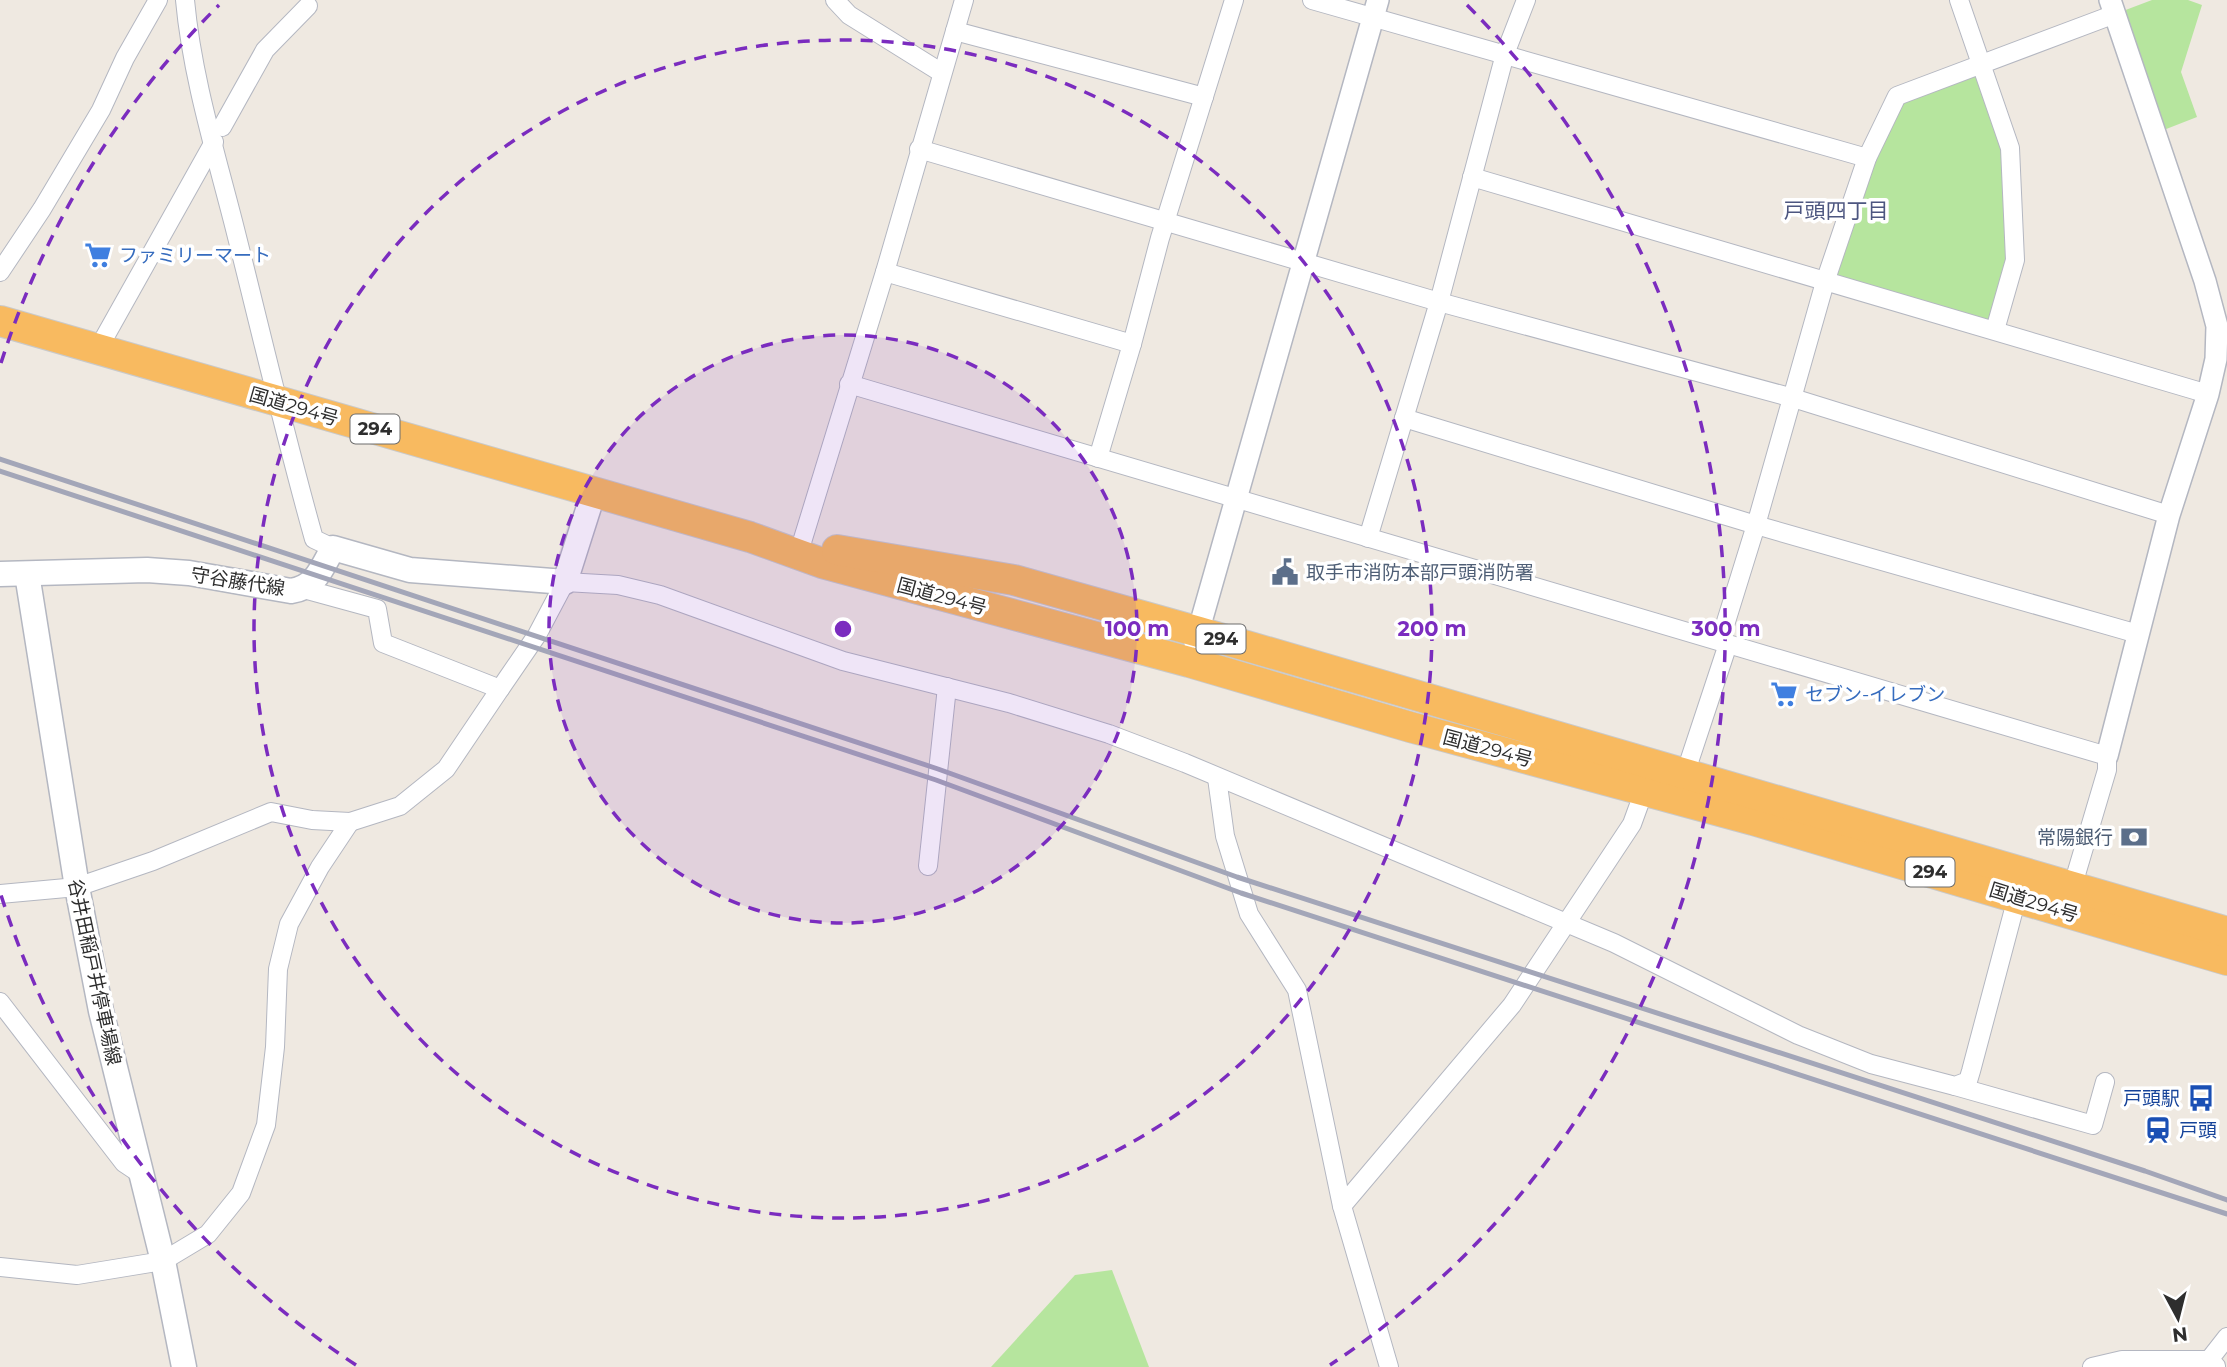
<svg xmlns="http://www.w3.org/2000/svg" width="2227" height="1367" font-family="Montserrat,'Noto Sans JP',sans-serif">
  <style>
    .green { fill: #b6e59e }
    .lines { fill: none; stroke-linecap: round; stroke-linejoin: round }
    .minor-casing { stroke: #b4b7c1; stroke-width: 20 }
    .tertiary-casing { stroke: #b4b7c1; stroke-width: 24 }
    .secondary-casing { stroke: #b4b7c1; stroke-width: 27 }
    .trunk-casing { stroke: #c9c9c9; stroke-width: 32 }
    .minor { stroke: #fff; stroke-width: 18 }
    .tertiary { stroke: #fff; stroke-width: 21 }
    .secondary { stroke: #fff; stroke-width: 24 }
    .trunk { stroke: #f8ba60; stroke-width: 30 }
    .rail { stroke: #a3a6b8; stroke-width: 5 }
    .ring { fill: none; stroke: #7b2cbf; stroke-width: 3.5; stroke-dasharray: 12 9 }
    .labels { text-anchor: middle; stroke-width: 7; stroke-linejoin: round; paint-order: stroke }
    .shield { fill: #fff; stroke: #6d6d6d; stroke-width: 2 }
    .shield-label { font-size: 18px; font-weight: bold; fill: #2e2e2e }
    .shop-label { font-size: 19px; fill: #366cbe; stroke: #fff; text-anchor: start }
    .street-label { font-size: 19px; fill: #2e2e2e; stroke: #fff }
    .service-label { font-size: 19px; fill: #4e5e75; stroke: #fff; text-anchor: start }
    .transit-label { font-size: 19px; fill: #164399; stroke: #fff; text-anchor: end }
    .neighbourhood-label { font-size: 21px; fill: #4d5680; stroke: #fff }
    .centre { fill: #7b2cbf; stroke: #fff; stroke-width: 3.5 }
    .ring-label { font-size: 21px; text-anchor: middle; font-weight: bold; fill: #7b2cbf; stroke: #fff; stroke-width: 7; stroke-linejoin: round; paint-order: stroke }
  </style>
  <rect width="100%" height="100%" fill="#efe9e1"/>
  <g class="green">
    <path d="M2152,0H2188L2202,5L2181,72L2197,117L2156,133L2115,14Z"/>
    <path d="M1982,62L2010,148L2015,260L1995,330L1825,282L1897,96Z"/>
    <path d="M1112,1270L1149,1367H991L1075,1275Z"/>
  </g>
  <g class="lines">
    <defs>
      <g id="minor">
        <path d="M185,0C192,77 216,154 235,229C261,332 285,436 314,539L333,548"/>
        <path d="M835,0L849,15L942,73"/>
        <path d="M1312,0L1867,158"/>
        <path d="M1959,0L2010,148L2015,260L1995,330"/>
        <path d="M955,31L1204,97"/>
        <path d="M222,127L265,50L308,6"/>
        <path d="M919,149L1439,302L1793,398L2169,515"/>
        <path d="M1472,177L2208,394"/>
        <path d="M0,272L42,209L101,110L125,58L158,0"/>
        <path d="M885,272L1132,344"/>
        <path d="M98,349L214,142"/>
        <path d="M849,384L2107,756V770L2072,888"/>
        <path d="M1404,418L1756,525L2138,634"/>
        <path d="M1098,458L1132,344L1160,238L1234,0"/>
        <path d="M1368,538L1439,302L1505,54L1526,0"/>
        <path d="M798,555L885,272L964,0"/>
        <path d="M1720,641L1756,525L1825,282L1867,158L1897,96L2115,14"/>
        <path d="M500,689L537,635L565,582L618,585L660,595L843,661L1009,703L1109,734L1185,763L1614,943L1798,1035L1871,1064L1955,1086L1968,1081L1971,1071L2019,890"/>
        <path d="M1685,774L1728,644"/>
        <path d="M1217,778L1225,836L1249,914L1297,990L1342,1206L1389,1367"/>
        <path d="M928,866L947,687"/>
        <path d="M0,894L77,887L153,861L271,812L312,820L350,822L400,806L446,769L500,689L383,643L377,609L304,589"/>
        <path d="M0,1002L124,1163L142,1175"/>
        <path d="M1955,1086L2093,1125L2105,1082"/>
        <path d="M1342,1206L1512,1005L1632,824L1644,791"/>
        <path d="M0,1267L77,1275L163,1261L208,1234L241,1193L266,1125L275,1047L278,969L289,924L320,867L350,822"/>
        <path d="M2216,1366L2209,1360L2227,1337"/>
        <path d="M2092,1367L2122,1360H2209"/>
      </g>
      <g id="tertiary">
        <path d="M1195,643L1378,0"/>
        <path d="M2107,756L2169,515L2208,394L2216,359L2217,326L2205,281L2110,0"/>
      </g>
      <g id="secondary">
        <path d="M0,574L147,570L189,573L291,591C315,588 322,568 333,548L410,570L565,582L594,491"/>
        <path d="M27,574L77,887L101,1011L163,1261L184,1367"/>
      </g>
      <g id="trunk">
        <path d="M0,321L750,537L822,563L1189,662L1410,727L1753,820L2227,960"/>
        <path d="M837,550L1014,580L1199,632L2227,932"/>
      </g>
    </defs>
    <use href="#minor" class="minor-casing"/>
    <use href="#tertiary" class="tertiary-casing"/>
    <use href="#secondary" class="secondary-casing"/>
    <use href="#trunk" class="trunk-casing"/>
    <use href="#minor" class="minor"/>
    <use href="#tertiary" class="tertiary"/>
    <use href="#secondary" class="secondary"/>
    <use href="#trunk" class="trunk"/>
    <g class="rail">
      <path d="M0,459L938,769L1237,877L2145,1171L2227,1200"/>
      <path d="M0,471L936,780L1241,893L2227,1214"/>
    </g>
  </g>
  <circle cx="843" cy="629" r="294" fill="#7b2cbf" fill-opacity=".12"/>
  <g class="ring">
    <circle cx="843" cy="629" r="294"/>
    <circle cx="843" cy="629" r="589"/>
    <path d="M356 1365A883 883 0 0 1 1 895M1 363A883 883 0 0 1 219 5M1467 5A883 883 0 0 1 1330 1365"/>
  </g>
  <defs>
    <symbol id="supermarket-bare" viewBox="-9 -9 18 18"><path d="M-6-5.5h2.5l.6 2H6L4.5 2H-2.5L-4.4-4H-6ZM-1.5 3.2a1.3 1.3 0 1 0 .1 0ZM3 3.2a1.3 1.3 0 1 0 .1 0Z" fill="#3f7fe0" stroke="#fff" stroke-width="2.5" paint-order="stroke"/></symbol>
    <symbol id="civic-bare" viewBox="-9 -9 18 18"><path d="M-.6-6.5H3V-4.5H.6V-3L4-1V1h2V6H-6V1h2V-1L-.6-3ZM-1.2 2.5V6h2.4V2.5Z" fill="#5c6f8a" stroke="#fff" stroke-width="2.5" paint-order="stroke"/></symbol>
    <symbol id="bank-bare" viewBox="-9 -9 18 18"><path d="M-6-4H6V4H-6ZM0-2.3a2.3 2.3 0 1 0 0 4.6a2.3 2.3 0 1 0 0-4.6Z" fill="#5c6f8a" stroke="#fff" stroke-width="2.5" paint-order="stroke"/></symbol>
    <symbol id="bus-bare" viewBox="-9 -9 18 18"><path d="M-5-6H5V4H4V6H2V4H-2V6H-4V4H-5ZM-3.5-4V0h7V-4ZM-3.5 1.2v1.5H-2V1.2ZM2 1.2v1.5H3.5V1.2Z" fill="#1a4fb4" stroke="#fff" stroke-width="2.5" paint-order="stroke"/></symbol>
    <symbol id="station-bare" viewBox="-9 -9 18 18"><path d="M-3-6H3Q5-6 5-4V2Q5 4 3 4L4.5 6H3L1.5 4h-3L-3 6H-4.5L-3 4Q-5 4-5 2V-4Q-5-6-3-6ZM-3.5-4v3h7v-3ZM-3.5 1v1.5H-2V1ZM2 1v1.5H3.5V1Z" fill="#1a4fb4" stroke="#fff" stroke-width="2.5" paint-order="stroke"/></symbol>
  </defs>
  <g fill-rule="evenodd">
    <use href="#supermarket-bare" x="79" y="236" width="38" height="38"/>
    <use href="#civic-bare" x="1266" y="553" width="38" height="38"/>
    <use href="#supermarket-bare" x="1765" y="675" width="38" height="38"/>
    <use href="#bank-bare" x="2115" y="818" width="38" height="38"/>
    <use href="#bus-bare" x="2182" y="1079" width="38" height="38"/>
    <use href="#station-bare" x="2139" y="1111" width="38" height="38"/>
  </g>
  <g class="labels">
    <g class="shield">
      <rect x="350.5" y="414.5" width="49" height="29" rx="5"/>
      <rect x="1196.5" y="624.5" width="49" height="29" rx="5"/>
      <rect x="1905.5" y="857.5" width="49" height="29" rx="5"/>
    </g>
    <g class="shield-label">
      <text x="375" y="435">294</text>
      <text x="1221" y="645">294</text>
      <text x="1930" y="878">294</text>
    </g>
    <g class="shop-label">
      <text x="119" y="262">ファミリーマート</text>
      <text x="1805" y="701">セブン-イレブン</text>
    </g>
    <g class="street-label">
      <text transform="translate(294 406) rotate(16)" y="7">国道294号</text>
      <text transform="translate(238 581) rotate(9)" y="7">守谷藤代線</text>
      <text transform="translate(942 596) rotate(15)" y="7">国道294号</text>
      <text transform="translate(1488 748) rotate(15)" y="7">国道294号</text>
      <text transform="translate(2034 902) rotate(17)" y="7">国道294号</text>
      <text transform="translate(95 972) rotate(78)" y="7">谷井田稲戸井停車場線</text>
    </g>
    <g class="service-label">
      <text x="1306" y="579">取手市消防本部戸頭消防署</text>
      <text x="2113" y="844" text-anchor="end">常陽銀行</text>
    </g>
    <g class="transit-label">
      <text x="2180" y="1105">戸頭駅</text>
      <text x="2179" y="1137" text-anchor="start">戸頭</text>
    </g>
    <g class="neighbourhood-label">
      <text x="1836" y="218">戸頭四丁目</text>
    </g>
  </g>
  <circle cx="843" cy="629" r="10" class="centre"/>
  <g class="ring-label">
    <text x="1137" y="636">100 m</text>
    <text x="1432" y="636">200 m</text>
    <text x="1726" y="636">300 m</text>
  </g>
  <g transform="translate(2178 1318) rotate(173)" stroke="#ffffff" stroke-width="5" paint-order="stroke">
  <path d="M0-5L12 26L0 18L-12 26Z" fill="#2e2e2e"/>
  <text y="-10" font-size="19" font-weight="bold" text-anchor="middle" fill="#2e2e2e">N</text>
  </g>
</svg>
